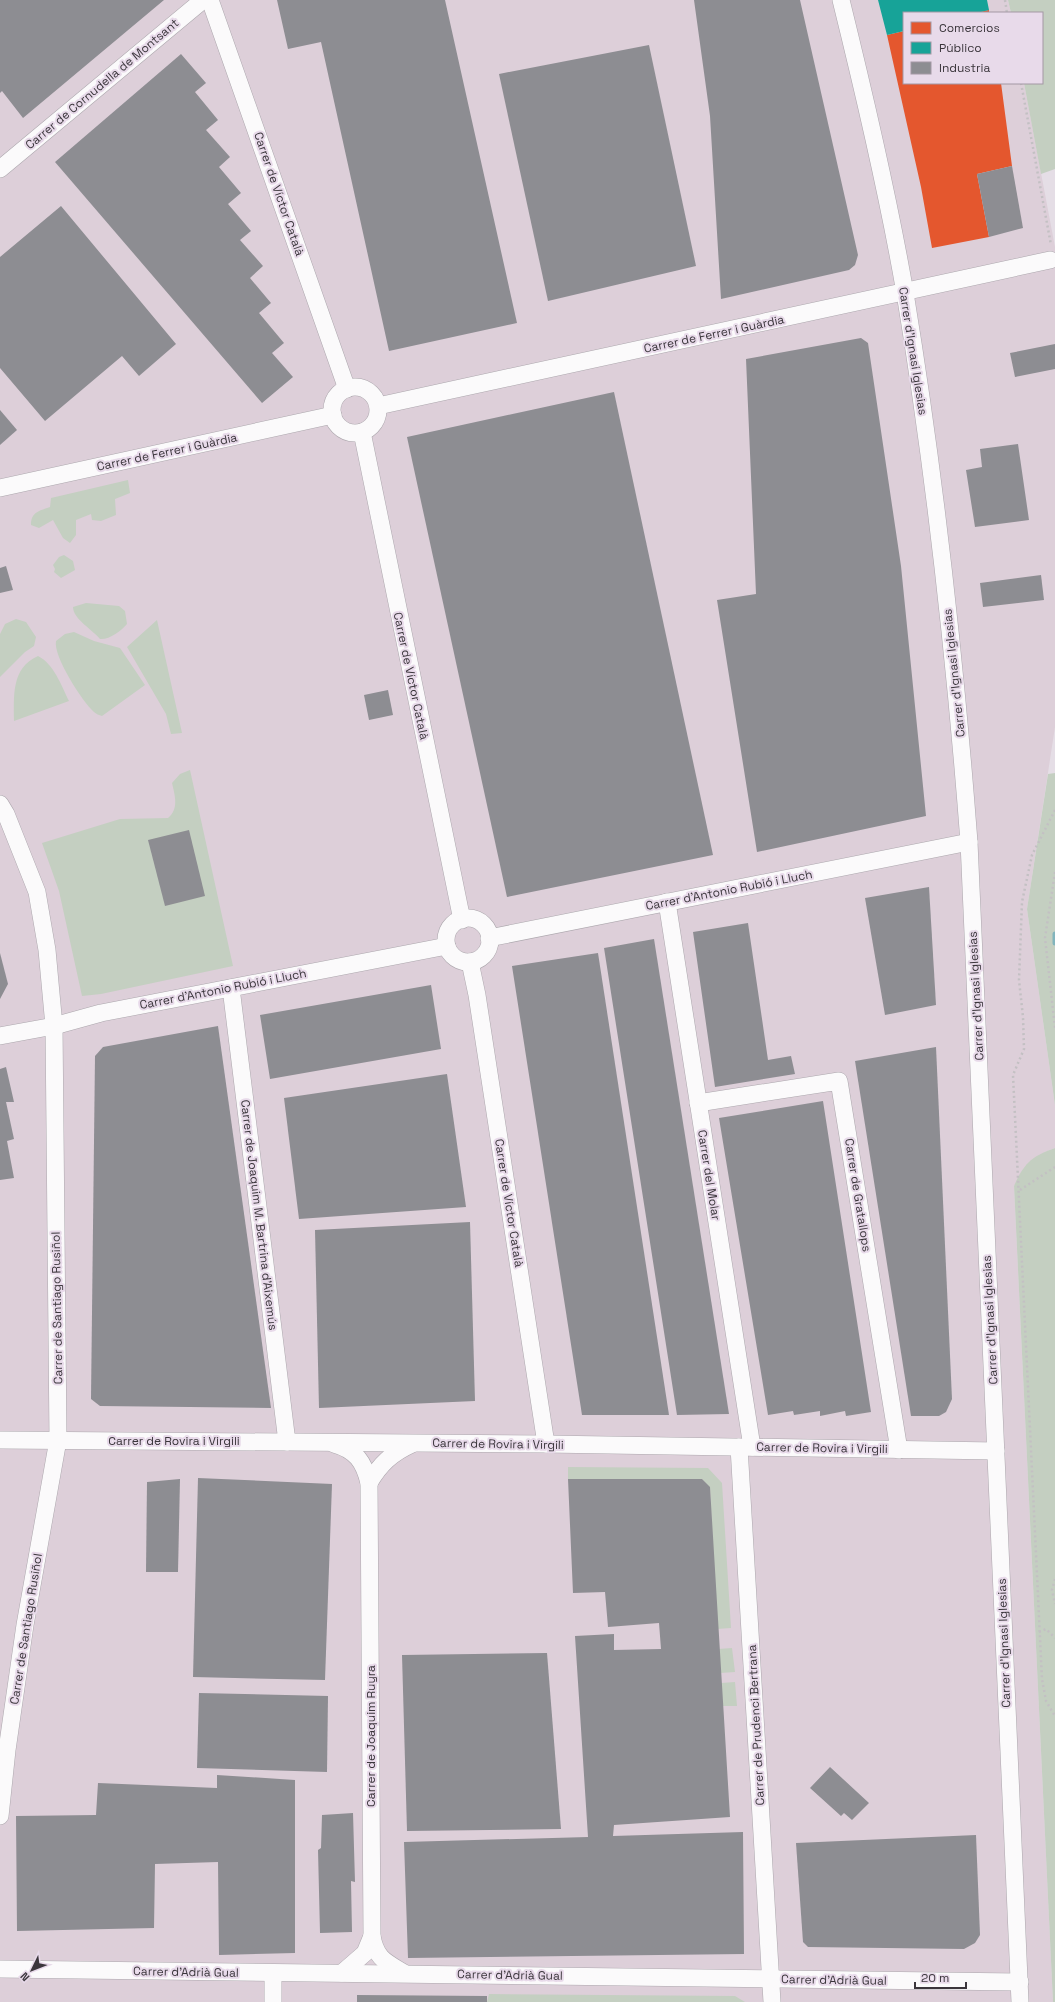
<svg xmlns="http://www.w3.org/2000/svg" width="1055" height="2002" font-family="'Space Grotesk',sans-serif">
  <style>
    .industrial { fill: #ddcfd9 }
    .green { fill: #c4cfc1 }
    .shops { fill: #e4572e }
    .public { fill: #17a398 }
    .industry { fill: #8d8d92 }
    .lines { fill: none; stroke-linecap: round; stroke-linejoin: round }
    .stream { stroke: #82b5bd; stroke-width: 5 }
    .street-casing { stroke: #aca7ad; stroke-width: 18 }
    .path { stroke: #c3c0c3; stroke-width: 2.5; stroke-dasharray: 2 3; stroke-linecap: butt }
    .street { stroke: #fbfafb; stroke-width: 17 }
    .labels { text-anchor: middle; stroke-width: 4; stroke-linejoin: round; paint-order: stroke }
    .street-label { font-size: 12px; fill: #3b363c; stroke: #e8daea }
  </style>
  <rect width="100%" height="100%" fill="#e5dee6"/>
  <path class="industrial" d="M0,0H1008L1011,13H904V83H1024L1055,247V727L1027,909L1055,1105V1148L1045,1152L1014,1186L1053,2002H0Z"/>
  <g class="green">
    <path d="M1008,0H1055V169L1041,174L1024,83H1042V13H1011Z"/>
    <path d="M128,480L130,493L115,499L116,515L101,521L92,520L91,514L76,520V535L70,543L63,538L53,520L39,528L31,525C31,512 39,511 50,507L51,498Z"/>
    <path d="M64,555L73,561L75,570L61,578L54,572L55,569L53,565L59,557Z"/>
    <path d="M86,603L119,606L125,611L127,624C121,631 109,640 100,639C93,630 73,619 73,607Z"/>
    <path d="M16,619L26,622L36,637L34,646L25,652L0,677V634L5,624Z"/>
    <path d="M157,620L182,733L171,734L166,714L127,647Z"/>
    <path d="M74,632L94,641L120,648L145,685L102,716C99,715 96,714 94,712C82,701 53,656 56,641L65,634Z"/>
    <path d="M38,656C54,664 61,685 69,701L14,721C14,696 11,668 38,656Z"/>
    <path d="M190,770L233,966L101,994L82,996L59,891L42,843L120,819L168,818C179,809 175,796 172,783L180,774Z"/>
    <path d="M1055,773V1105L1027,909L1048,774Z"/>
    <path d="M1055,1148V2002H1053L1014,1186C1024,1163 1032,1156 1055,1148Z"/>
    <path d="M568,1467L708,1468L722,1483L731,1628L717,1629L710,1488L702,1479H568Z"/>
    <path d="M732,1648L735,1672L720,1673L718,1649Z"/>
    <path d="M735,1682L737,1706H722L721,1683Z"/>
    <path d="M489,1994L735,1996L745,2002H487Z"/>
  </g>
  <g class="shops">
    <path d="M989,10V13H979V12Z"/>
    <path d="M904,31V83H1001L1012,166L977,174L989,237L932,248L921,187L887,35Z"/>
  </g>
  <path class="public" d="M878,0H987L989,10L977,13H904V31L887,35Z"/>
  <g class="industry">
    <path d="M0,0H164L23,118L2,91L0,93Z"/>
    <path d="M277,0H445L517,323L389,351L321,42L288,49Z"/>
    <path d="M694,0H800L858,255L855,265L849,270L721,299L710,116Z"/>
    <path d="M649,45L696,266L548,301L499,74Z"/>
    <path d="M181,54L206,83L195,92L218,120L206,130L230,157L219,167L241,193L228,204L251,231L240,240L263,266L250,278L271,303L259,313L284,343L272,353L293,377L262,403L55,162Z"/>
    <path d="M1012,166L1023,228L989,237L977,174Z"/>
    <path d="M61,206L176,344L139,376L122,356L45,421L0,368V257Z"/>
    <path d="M861,338L868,343L901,566L926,816L757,852L717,600L756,594L746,359Z"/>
    <path d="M1055,344V369L1015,377L1010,353Z"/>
    <path d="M614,392L713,855L507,897L407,437Z"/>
    <path d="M0,410L17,430L0,445Z"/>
    <path d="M1018,444L1029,520L975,527L966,470L982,467L980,449Z"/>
    <path d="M6,566L13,590L0,593V568Z"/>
    <path d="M1041,575L1044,600L983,607L980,583Z"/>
    <path d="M388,690L393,715L369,720L364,695Z"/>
    <path d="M189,830L205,896L165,906L148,840Z"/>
    <path d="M929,887L936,1005L885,1015L865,898Z"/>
    <path d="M748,923L768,1060L791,1056L795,1074L715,1087L693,932Z"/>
    <path d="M654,939L729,1414L677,1415L604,948Z"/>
    <path d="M0,953L8,984L0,999Z"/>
    <path d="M598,953L669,1415H582L512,966Z"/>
    <path d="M431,985L441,1049L270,1079L260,1015Z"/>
    <path d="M218,1026L271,1408L100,1406L91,1399L95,1056L103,1047Z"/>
    <path d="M936,1047L952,1399L946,1412L939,1416H911L855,1061Z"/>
    <path d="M6,1067L14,1102H6L14,1139L7,1141L14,1178L0,1180V1069Z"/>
    <path d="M447,1074L466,1207L299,1219L284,1098Z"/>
    <path d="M823,1101L871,1412L846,1416L845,1411L820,1416V1411L794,1415L793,1411L768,1415L719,1118Z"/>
    <path d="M470,1222L475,1401L319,1408L315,1230Z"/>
    <path d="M198,1478L332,1484L325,1680L193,1677Z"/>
    <path d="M180,1479L178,1572H146L147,1482Z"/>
    <path d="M568,1479H702L710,1487L730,1817L614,1825L613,1836L743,1832L744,1954L408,1958L404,1842L588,1837L575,1636L614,1634V1650L661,1649L659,1623L608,1627L605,1592L573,1593Z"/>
    <path d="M547,1653L561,1829L407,1831L402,1655Z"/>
    <path d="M199,1693L328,1696L327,1772L197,1768Z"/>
    <path d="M830,1767L869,1803L852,1820L844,1813L841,1816L810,1788Z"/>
    <path d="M217,1775L295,1780V1953L219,1955L218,1862L155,1864L154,1928L17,1931L16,1816L96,1815L98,1783L217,1788Z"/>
    <path d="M353,1813L355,1882L351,1881L352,1932L320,1933L318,1850L321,1848L322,1815Z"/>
    <path d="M976,1835L980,1935L975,1943L964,1949L808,1947L803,1942L796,1843Z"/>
    <path d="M357,1995L487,1996V2002H357Z"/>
  </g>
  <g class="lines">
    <path class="stream" d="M1055,934V943"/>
    <defs>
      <g id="street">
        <path d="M210,0L347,389"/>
        <path d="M841,0C865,97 888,194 905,293C935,475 955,658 969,842L1020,2002"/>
        <path d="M0,169L203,0"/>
        <circle cx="355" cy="410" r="23"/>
        <path d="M378,406L1050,260"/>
        <path d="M362,432L462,920"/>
        <path d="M0,488L333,415"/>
        <path d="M0,804L6,814L37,892L47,950L54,1026L58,1440L25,1625L7,1750L0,1816"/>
        <path d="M667,902L752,1447"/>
        <circle cx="468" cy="940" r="22"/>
        <path d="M489,938L969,842"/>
        <path d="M470,962L477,995L546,1444"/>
        <path d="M231,988L287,1442"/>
        <path d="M0,1036L54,1026L101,1013L447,946"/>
        <path d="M698,1103L839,1081L899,1450"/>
        <path d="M0,1440L546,1444L996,1451"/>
        <path d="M334,1444C356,1450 364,1462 369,1483L372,1936C376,1959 386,1962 404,1973"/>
        <path d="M739,1447L772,2002"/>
        <path d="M369,1483C380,1464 392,1453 412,1444"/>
        <path d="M0,1969L1020,1982"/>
        <path d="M342,1973L365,1953L372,1936"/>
        <path d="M273,2002V1974"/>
      </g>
    </defs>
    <use href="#street" class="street-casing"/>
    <g class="path">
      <path d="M1005,0L1007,13"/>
      <path d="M1021,83L1051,245"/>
      <path d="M1055,810L1032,855L1022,902L1019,980L1023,1017L1024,1049L1013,1075L1042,1679L1046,1701L1055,1716"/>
      <path d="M1055,872L1045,938L1055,1028"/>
      <path d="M1020,1190L1055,1167"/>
      <path d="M1055,1579L1052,1590L1055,1604"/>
      <path d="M1039,1632L1046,1629L1055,1638"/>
    </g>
    <use href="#street" class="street"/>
  </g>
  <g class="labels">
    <g class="street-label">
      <text transform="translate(102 84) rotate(-40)" y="4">Carrer de Cornudella de Montsant</text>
      <text transform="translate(279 194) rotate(71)" y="4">Carrer de Víctor Català</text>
      <text transform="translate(714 334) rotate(-12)" y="4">Carrer de Ferrer i Guàrdia</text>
      <text transform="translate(913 351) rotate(81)" y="4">Carrer d'Ignasi Iglesias</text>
      <text transform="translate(167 452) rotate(-12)" y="4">Carrer de Ferrer i Guàrdia</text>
      <text transform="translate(954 673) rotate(-96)" y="4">Carrer d'Ignasi Iglesias</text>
      <text transform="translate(411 676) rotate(78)" y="4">Carrer de Víctor Català</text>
      <text transform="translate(729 890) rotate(-11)" y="4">Carrer d'Antonio Rubió i Lluch</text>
      <text transform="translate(223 989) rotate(-11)" y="4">Carrer d'Antonio Rubió i Lluch</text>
      <text transform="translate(976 996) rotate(-93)" y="4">Carrer d'Ignasi Iglesias</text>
      <text transform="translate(709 1175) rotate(81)" y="4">Carrer del Molar</text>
      <text transform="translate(858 1195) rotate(81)" y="4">Carrer de Gratallops</text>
      <text transform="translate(509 1203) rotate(81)" y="4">Carrer de Víctor Català</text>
      <text transform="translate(259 1215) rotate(83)" y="4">Carrer de Joaquim M. Bartrina d'Aixemús</text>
      <text transform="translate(57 1308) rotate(-91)" y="4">Carrer de Santiago Rusiñol</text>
      <text transform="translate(990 1320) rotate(-93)" y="4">Carrer d'Ignasi Iglesias</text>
      <text x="174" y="1445">Carrer de Rovira i Virgili</text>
      <text transform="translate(498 1444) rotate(1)" y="4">Carrer de Rovira i Virgili</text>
      <text transform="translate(822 1448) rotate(1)" y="4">Carrer de Rovira i Virgili</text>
      <text transform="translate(26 1629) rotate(-81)" y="4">Carrer de Santiago Rusiñol</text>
      <text transform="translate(1004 1643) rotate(-92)" y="4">Carrer d'Ignasi Iglesias</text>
      <text transform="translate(756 1725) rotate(-93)" y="4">Carrer de Prudenci Bertrana</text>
      <text transform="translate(371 1736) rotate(-90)" y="4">Carrer de Joaquim Ruyra</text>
      <text transform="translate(186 1972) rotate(1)" y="4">Carrer d'Adrià Gual</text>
      <text transform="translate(510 1975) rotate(1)" y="4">Carrer d'Adrià Gual</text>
      <text transform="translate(834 1980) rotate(1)" y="4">Carrer d'Adrià Gual</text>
    </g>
  </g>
  <rect x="903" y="12" width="140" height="72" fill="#e8daea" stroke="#a398a4"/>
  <rect x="911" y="22" width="20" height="12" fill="#e4572e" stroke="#a398a4"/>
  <text x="939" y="32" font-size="12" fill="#3b363c">Comercios</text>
  <rect x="911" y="42" width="20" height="12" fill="#17a398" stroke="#a398a4"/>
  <text x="939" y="52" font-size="12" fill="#3b363c">Público</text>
  <rect x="911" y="62" width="20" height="12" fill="#8d8d92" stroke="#a398a4"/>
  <text x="939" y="72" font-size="12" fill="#3b363c">Industria</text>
  <g transform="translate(32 1970) rotate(227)" stroke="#e8daea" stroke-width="3" paint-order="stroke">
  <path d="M0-3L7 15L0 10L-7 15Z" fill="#3b363c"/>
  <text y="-6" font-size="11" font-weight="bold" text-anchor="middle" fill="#3b363c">N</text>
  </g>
  <path d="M915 1982v6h51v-6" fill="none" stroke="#3b363c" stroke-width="2"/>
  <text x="921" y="1982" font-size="12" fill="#3b363c" stroke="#e8daea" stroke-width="3" paint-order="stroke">20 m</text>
</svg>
